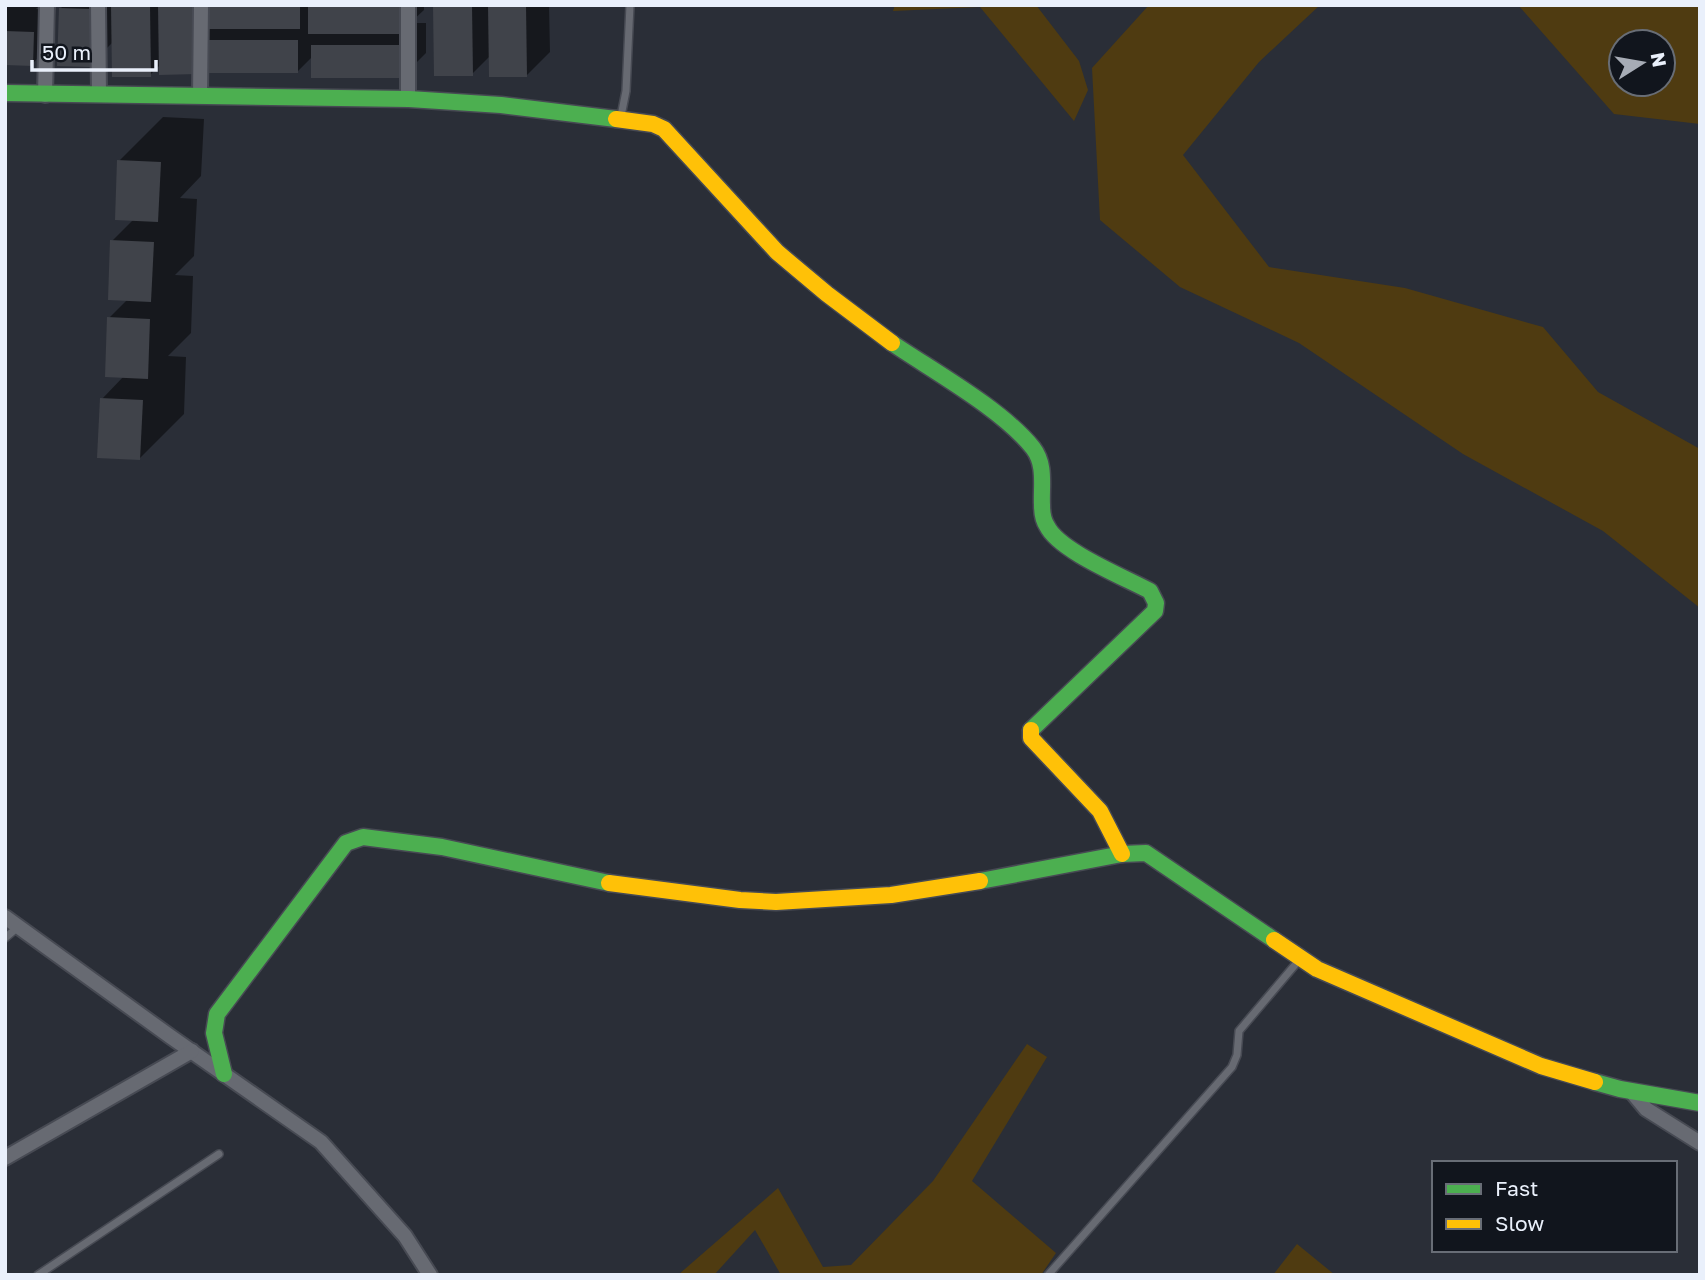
<svg xmlns="http://www.w3.org/2000/svg" width="1705" height="1280" font-family="'Golos Text',sans-serif">
  <style>
    .green { fill: #4f3b11; fill-rule: evenodd }
    .shadow { fill: #0007 }
    .building { fill: #40434a }
    .lines { fill: none; stroke-linecap: round; stroke-linejoin: round }
    .lane-casing { stroke: #474a53; stroke-width: 10 }
    .street-casing { stroke: #474a53; stroke-width: 18 }
    .fast-casing { stroke: #474a53; stroke-width: 19 }
    .slow-casing { stroke: #474a53; stroke-width: 19 }
    .lane { stroke: #676a72; stroke-width: 7 }
    .street { stroke: #676a72; stroke-width: 14 }
    .fast { stroke: #4caf50; stroke-width: 16 }
    .slow { stroke: #ffc107; stroke-width: 16 }
  </style>
  <rect width="100%" height="100%" fill="#2a2e37"/>
  <g class="green">
    <path d="M895,5H1036L1079,61L1088,90L1074,121L980,7L893,11Z"/>
    <path d="M1149,5H1320L1259,62L1183,155L1269,267L1405,288L1543,327L1598,392L1700,449V608L1603,531L1463,454L1299,343L1180,287L1100,220L1092,68Z"/>
    <path d="M1518,5H1700V124L1614,114ZM1621,42H1663V84H1621Z"/>
    <path d="M1027,1044L1047,1057L972,1181L1056,1253L1041,1275H781L755,1230L714,1275H678L778,1188L823,1267L851,1265L933,1181Z"/>
    <path d="M1297,1244L1335,1275H1273Z"/>
  </g>
  <g class="shadow">
    <path d="M5,5H40L36,9L56,10L55,41L32,64H5Z"/>
    <path d="M64,5H424V10L410,23H426V53L403,76L312,57L297,72L160,65L150,75L113,42L90,65L61,8Z"/>
    <path d="M435,5H549L550,52L527,75L490,56L472,74Z"/>
    <path d="M163,117L204,119L201,176L180,198L197,199L194,256L175,275L193,276L191,333L168,356L186,357L184,414L140,458L102,399L124,376L109,318L128,299L112,241L134,219L119,161Z"/>
  </g>
  <g class="building">
    <path d="M111,5H150L151,77H112Z"/>
    <path d="M158,5H196L197,74L159,75Z"/>
    <rect x="207" y="5" width="93" height="24"/>
    <rect x="308" y="5" width="93" height="29"/>
    <path d="M433,5H472L473,76H434Z"/>
    <path d="M488,5H526L527,77H489Z"/>
    <path d="M59,8L92,9L90,67L57,66Z"/>
    <path d="M5,31L34,32L33,66L5,65Z"/>
    <rect x="205" y="40" width="93" height="33"/>
    <rect x="311" y="45" width="93" height="33"/>
    <path d="M117,160L161,162L158,222L115,220Z"/>
    <path d="M110,240L154,242L151,302L108,300Z"/>
    <path d="M107,317L150,319L148,379L105,377Z"/>
    <path d="M100,398L143,400L140,460L97,458Z"/>
  </g>
  <g class="lines">
    <defs>
      <g id="lane">
        <path d="M621,116L626,91L630,5"/>
        <path d="M5,938L18,927"/>
        <path d="M38,1275L219,1154"/>
        <path d="M1048,1275L1232,1067L1237,1055L1239,1031L1300,959"/>
      </g>
      <g id="street">
        <path d="M98,5L99,94"/>
        <path d="M45,95L47,5"/>
        <path d="M200,96L201,5"/>
        <path d="M408,99V5"/>
        <path d="M5,917L171,1037L321,1142L405,1236L430,1275"/>
        <path d="M1631,1091L1646,1109L1700,1143"/>
        <path d="M5,1158L192,1051"/>
      </g>
      <g id="fast">
        <path d="M5,93L409,99L501,105L616,119"/>
        <path d="M892,343C933,371 1002,409 1033,448C1046,465 1041,486 1042,505C1042,512 1043,520 1047,526C1059,551 1124,577 1150,591L1156,603L1155,611L1031,730"/>
        <path d="M980,881L1122,854L1146,853L1274,940"/>
        <path d="M224,1074L214,1033L217,1014L346,843L363,837L442,847L609,883"/>
        <path d="M1595,1082L1620,1089L1700,1103"/>
      </g>
      <g id="slow">
        <path d="M616,119L653,124L664,129L777,252L827,294L892,343"/>
        <path d="M1031,730V738L1100,811L1122,854"/>
        <path d="M609,883L740,900L776,902L891,895L980,881"/>
        <path d="M1274,940L1317,969L1541,1066L1595,1082"/>
      </g>
    </defs>
    <use href="#lane" class="lane-casing"/>
    <use href="#street" class="street-casing"/>
    <use href="#fast" class="fast-casing"/>
    <use href="#slow" class="slow-casing"/>
    <use href="#lane" class="lane"/>
    <use href="#street" class="street"/>
    <use href="#fast" class="fast"/>
    <use href="#slow" class="slow"/>
  </g>
  <rect width="1705" height="1280" fill="none" stroke="#eaf0fb" stroke-width="14"/>
  <rect x="1432" y="1161" width="245" height="91" fill="#11151d" stroke="#686d76" stroke-width="2"/>
  <rect x="1446" y="1184" width="35" height="10" fill="#4caf50" stroke="#686d76" stroke-width="2"/>
  <text x="1495" y="1196" font-size="21" fill="#eaf0fb">Fast</text>
  <rect x="1446" y="1219" width="35" height="10" fill="#ffc107" stroke="#686d76" stroke-width="2"/>
  <text x="1495" y="1231" font-size="21" fill="#eaf0fb">Slow</text>
  <g transform="translate(1642 63) rotate(79)"><circle r="33" fill="#11151d" stroke="#686d76" stroke-width="2"/>
  <path d="M0-5L12 26L0 18L-12 26Z" fill="#a7acb6"/>
  <text y="-10" font-size="19" font-weight="bold" text-anchor="middle" fill="#eaf0fb">N</text>
  </g>
  <path d="M32 60v10h124v-10" fill="none" stroke="#eaf0fb" stroke-width="3.5"/>
  <text x="42" y="60" font-size="21" fill="#eaf0fb" stroke="#11151d" stroke-width="5" paint-order="stroke">50 m</text>
</svg>
